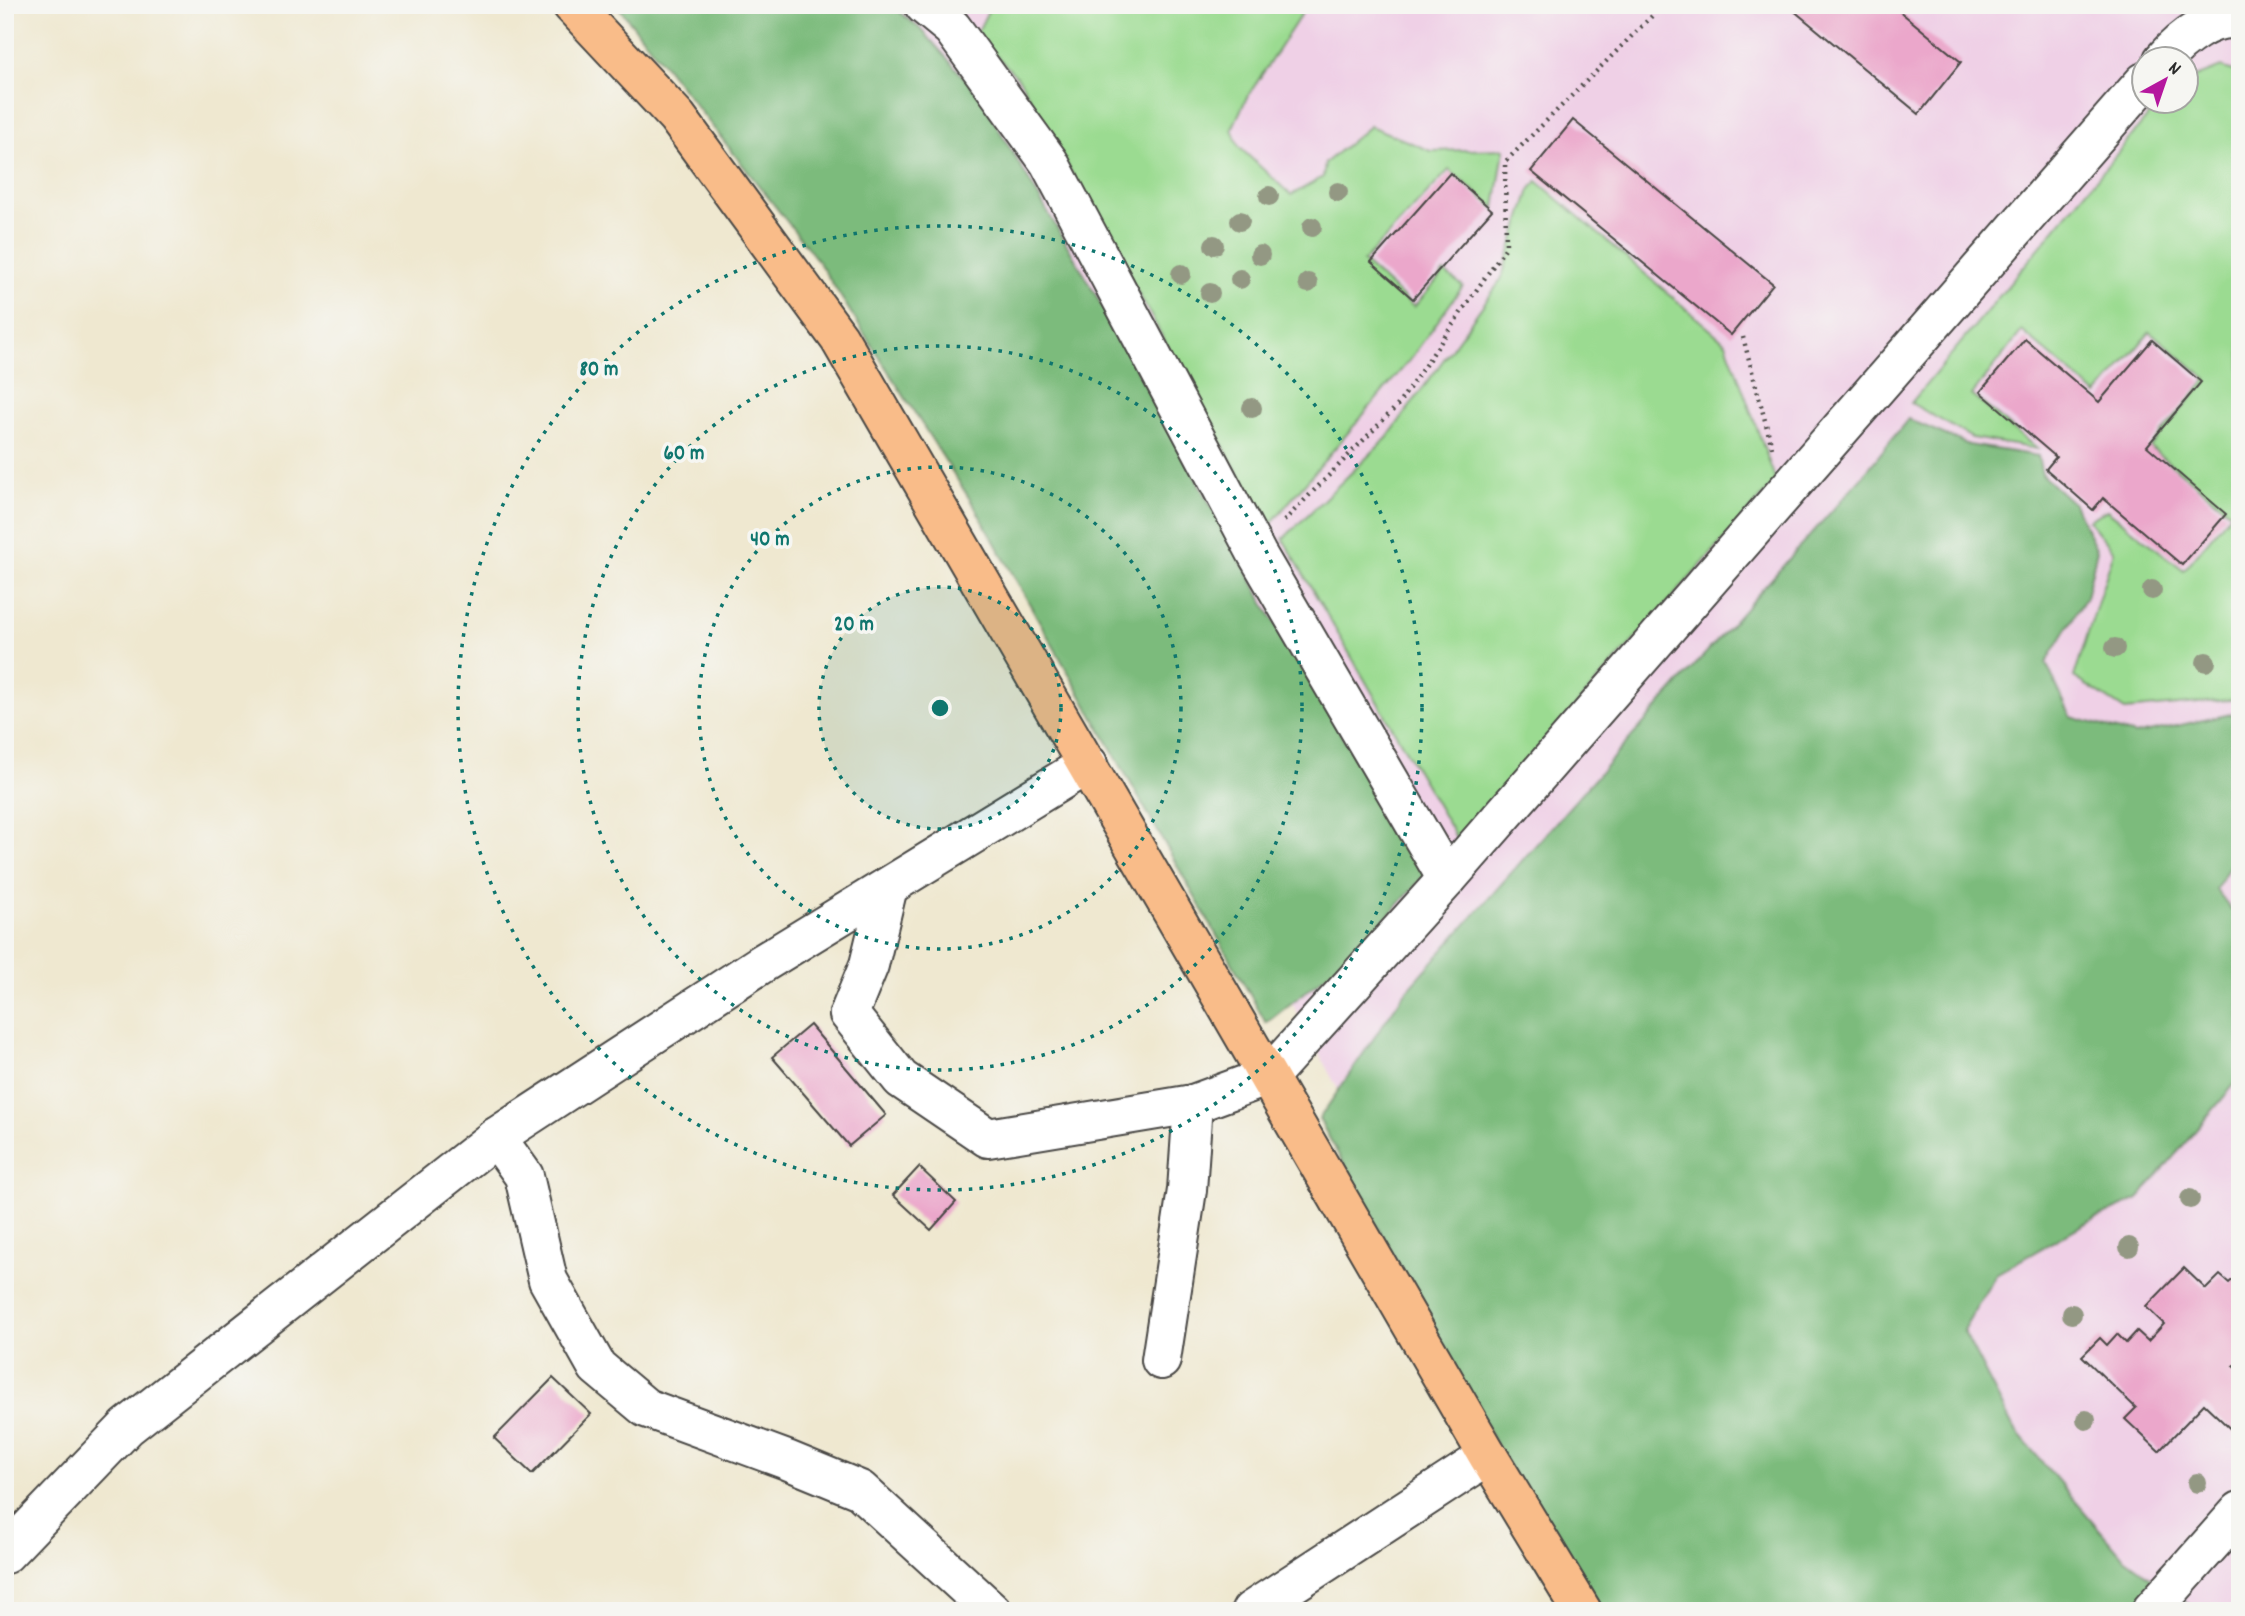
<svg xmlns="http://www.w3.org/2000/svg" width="2245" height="1616" font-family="Dekko,sans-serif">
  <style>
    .built { fill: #efd0e6; fill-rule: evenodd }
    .green { fill: #9bdb91; stroke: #63835e; stroke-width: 2 }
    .forest { fill: #7cbb7b; stroke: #547353; stroke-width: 2 }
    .building { fill: #eba7cb }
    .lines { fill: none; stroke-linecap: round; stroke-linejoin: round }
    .minor-casing { stroke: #484744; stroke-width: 42 }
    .major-casing { stroke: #484744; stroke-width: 42 }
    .path { stroke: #484744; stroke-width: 4.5; stroke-dasharray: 2 5; stroke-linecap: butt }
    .minor { stroke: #fff; stroke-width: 38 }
    .major { stroke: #f9bc89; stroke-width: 38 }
    .tree { fill: #939883 }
    .ring { fill: none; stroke: #0f766e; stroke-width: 3.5; stroke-dasharray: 3.5 7 }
    .centre { fill: #0f766e; stroke: #f6f6f2; stroke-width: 3.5 }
    .ring-label { font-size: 21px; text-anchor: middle; font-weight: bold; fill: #0f766e; stroke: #f6f6f2; stroke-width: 7; stroke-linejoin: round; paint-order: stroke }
  </style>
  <rect width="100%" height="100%" fill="#f6f6f2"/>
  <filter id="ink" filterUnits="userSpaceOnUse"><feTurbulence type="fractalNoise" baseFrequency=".0143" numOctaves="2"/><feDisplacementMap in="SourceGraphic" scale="14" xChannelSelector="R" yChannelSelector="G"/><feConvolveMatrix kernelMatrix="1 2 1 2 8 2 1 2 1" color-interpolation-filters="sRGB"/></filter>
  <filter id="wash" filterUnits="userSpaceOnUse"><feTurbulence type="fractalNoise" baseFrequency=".00686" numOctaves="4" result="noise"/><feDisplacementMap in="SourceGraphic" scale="28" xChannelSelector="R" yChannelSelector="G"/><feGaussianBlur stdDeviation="1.57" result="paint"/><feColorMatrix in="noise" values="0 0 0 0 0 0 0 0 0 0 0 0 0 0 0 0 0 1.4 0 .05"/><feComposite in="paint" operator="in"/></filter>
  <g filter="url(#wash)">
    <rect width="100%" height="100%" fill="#efe8d0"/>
    <path class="built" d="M669,5H2240V1611H1634L1342,1097L1092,627ZM2144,60H2186V102H2144Z"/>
    <g class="green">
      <path d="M991,5H1302L1304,10L1246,99L1232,129L1239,147L1291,195L1323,177L1325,163L1370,126L1431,151L1504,149L1495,208L1449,170L1363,262L1414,307L1444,272L1463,286L1409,361L1268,527L1020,80L976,35Z"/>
      <path d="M2221,67L2240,73V699L2125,710L2074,677L2114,551L2088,520L2107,510L2184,570L2231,513L2150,447L2207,379L2150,332L2097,395L2022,331L1972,395L2037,449L1972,438L1911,403L2149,115L2163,102H2186V81Z"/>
      <path d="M1537,181L1726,343L1776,481L1457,839L1283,539L1387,438L1501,280L1530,190Z"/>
    </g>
    <g class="forest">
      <path d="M617,5H891L923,31L977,92L1087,279L1270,614L1425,875L1357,951L1266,1023L976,509L818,261Z"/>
      <path d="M1908,419L1969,445L2038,456L2042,475L2074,504L2097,550L2086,597L2046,663L2071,717L2135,735L2240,712V848L2216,889L2240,921V1078L2138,1199L2084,1224L1996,1274L1963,1330L2014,1429L2123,1557L2197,1611H1601L1502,1456L1319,1119L1403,995L1860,479Z"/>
    </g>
    <g id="blocks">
      <g class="building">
        <path d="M1787,5H1892L1961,62L1919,114Z"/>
        <path d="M1573,120L1773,284L1731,335L1531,171Z"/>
        <path d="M1450,173L1492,210L1413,299L1371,262Z"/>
        <path d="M2025,339L2099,402L2152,340L2201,382L2147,446L2226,514L2182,565L2103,498L2093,510L2046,469L2056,457L1980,392Z"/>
        <path d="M810,1025L886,1115L849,1146L772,1057Z"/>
        <path d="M919,1167L956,1202L931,1230L893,1195Z"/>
        <path d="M2184,1268L2206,1289L2220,1275L2229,1283L2240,1273V1360L2234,1366L2240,1371V1438L2204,1404L2159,1451L2125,1419L2136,1408L2082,1356L2100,1338L2107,1345L2117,1334L2126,1343L2137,1331L2148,1341L2164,1324L2146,1307Z"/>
        <path d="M553,1378L591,1414L532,1474L494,1438Z"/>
      </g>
    </g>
  </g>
  <g filter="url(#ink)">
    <use href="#blocks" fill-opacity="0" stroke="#484744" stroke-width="2"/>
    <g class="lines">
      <defs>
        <g id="minor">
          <path d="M924,5L952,28L1049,162L1257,554L1447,879"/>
          <path d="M2163,60C2181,39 2212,14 2240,20"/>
          <path d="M888,887L869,965L849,1014L901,1079L988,1138L1193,1104"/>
          <path d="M496,1137L524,1176L548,1280L597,1367L646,1408L787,1460L860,1490L992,1611"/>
          <path d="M1161,1360L1187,1190L1193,1104L1269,1076L1447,879L2144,82"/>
          <path d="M5,1554L127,1427L496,1137L763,963L1088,764"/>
          <path d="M1251,1611L1488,1456"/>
          <path d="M2151,1611L2240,1511"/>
        </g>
        <path id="major" d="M572,5L677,117L839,338L1488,1456L1582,1611"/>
      </defs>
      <use href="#minor" class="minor-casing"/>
      <use href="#major" class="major-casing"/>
      <g class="path">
        <path d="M1743,337L1772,447"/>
        <path d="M1284,521L1397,406L1506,247L1505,162L1663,5"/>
      </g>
      <use href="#minor" class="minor"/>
      <use href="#major" class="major"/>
    </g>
    <g class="tree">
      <circle cx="1338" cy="192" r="10"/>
      <circle cx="1269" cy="196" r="10"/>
      <circle cx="1240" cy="221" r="10"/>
      <circle cx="1312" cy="227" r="10"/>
      <circle cx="1214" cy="245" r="10"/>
      <circle cx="1260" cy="255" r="10"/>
      <circle cx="1181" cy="274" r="10"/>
      <circle cx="1240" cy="279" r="10"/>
      <circle cx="1308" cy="283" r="10"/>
      <circle cx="1210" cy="293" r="10"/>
      <circle cx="1252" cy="408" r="10"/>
      <circle cx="2152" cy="590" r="10"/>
      <circle cx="2115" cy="648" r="10"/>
      <circle cx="2206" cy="662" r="10"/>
      <circle cx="2190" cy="1199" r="10"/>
      <circle cx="2129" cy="1247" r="10"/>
      <circle cx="2072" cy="1314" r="10"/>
      <circle cx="2086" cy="1420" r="10"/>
      <circle cx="2197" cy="1483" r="10"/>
    </g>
  </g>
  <circle cx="940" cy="708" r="121" fill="#0f766e" fill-opacity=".12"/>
  <g class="ring">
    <circle cx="940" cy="708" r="121"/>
    <circle cx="940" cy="708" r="241"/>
    <circle cx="940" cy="708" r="362"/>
    <circle cx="940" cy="708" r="482"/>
  </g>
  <circle cx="940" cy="708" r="10" class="centre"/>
  <g class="ring-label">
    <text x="599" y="375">80 m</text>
    <text x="684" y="459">60 m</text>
    <text x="770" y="545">40 m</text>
    <text x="854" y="630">20 m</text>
  </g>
  <rect width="2245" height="1616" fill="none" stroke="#f6f6f2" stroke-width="28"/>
  <g transform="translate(2165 80) rotate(40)"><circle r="33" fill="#f6f6f2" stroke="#a5a5a2" stroke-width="2"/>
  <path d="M0-5L12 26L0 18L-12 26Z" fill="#b5179e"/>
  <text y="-10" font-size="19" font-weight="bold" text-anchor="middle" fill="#2b2b2b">N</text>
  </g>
</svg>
